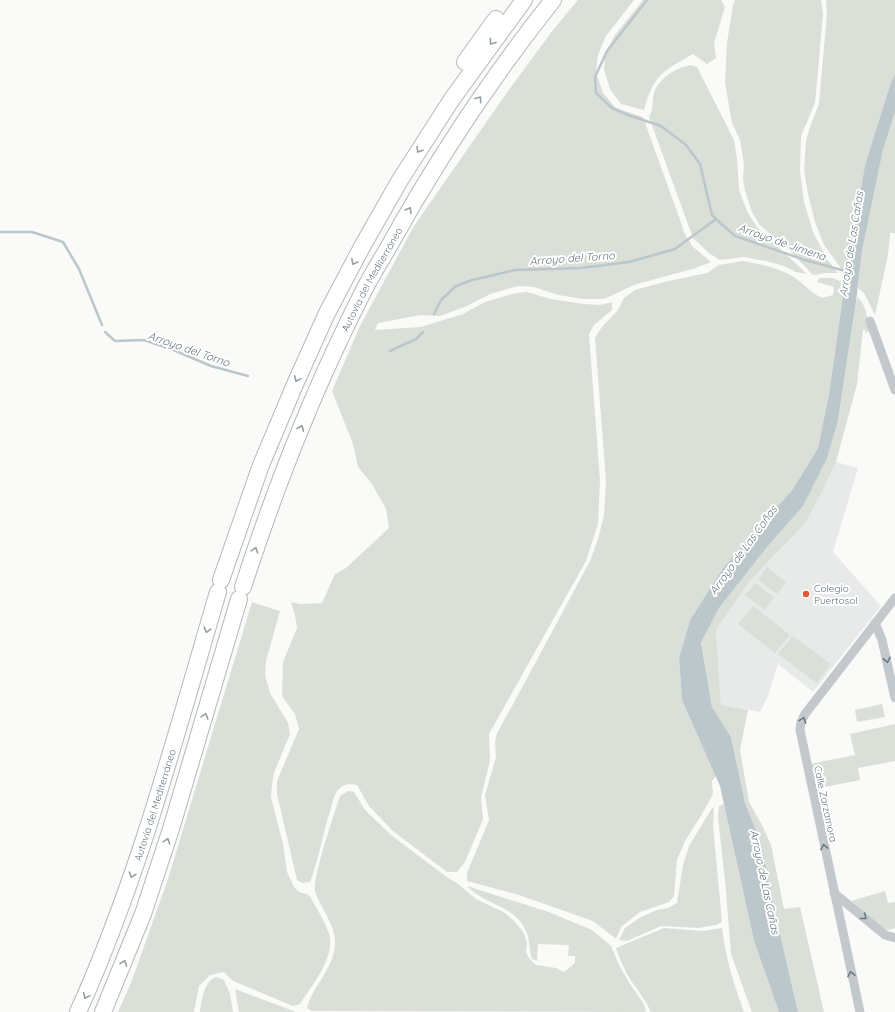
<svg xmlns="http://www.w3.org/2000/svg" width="895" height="1012" font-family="Quicksand,sans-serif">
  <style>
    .built { fill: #e8e9e9 }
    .green { fill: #dadfd7 }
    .water { fill: #bbc7cb }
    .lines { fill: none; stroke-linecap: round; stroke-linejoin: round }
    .stream { stroke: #bbc7cb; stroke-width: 2.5 }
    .highway-casing { stroke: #b4b9bd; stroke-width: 18 }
    .street { stroke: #c3c8cc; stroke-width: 9 }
    .highway { stroke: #fff; stroke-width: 16 }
    .oneway { stroke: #939fa8 }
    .oneway2 { stroke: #6a7a87 }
    .poi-dot { fill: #e4572e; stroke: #fff; stroke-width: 1.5 }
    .labels { text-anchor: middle; stroke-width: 4; stroke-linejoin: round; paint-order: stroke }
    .street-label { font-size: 10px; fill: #657683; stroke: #fff }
    .poi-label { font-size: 10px; fill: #657683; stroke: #fff; text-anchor: start }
    .water-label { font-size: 11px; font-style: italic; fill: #60757c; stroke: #fff }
  </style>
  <rect width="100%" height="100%" fill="#fafaf8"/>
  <path class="built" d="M836,462L858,468L833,552L881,606L813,692L778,664L768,696L760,712L721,705L716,630L749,582L806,521L825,486Z"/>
  <g class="green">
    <path d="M578,0H634L606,36L598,55L596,72L603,93L616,108L643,117L685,234L692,246L711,262L693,269L662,277L634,285L604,299H584L558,295L534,287L518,286L490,294L467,306L440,316L420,315L378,323L375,330L421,327L463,314L485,302L516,293L527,292L551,299L583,304L600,305L612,302V310L594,325L589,334L600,481L598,524L586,561L489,734L490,760L481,798L483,819L465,862L457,872H447L393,831L369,806L357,785C351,784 345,783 340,788C335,792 333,801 331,808C323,832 319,859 310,882L302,883L297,880L277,794V781L299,729L295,714L282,696L283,662L297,628L295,615L291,602L300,604L322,603L335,574L346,568L389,528L386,509L372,484L358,467L353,444L332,391L360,326L414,226L508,91L553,30Z"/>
    <path d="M643,0H721L725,7L714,43L716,58L707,64L693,54C662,72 654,74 644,110L621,104L610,89L604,69L605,54L615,35Z"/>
    <path d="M735,0H821L823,14L815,103L801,136L800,171L804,202L813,232L827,259L838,273H826L813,275L794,255L760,225L752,212L745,191L743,179L744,164L740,140L732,123L725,83L727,43L733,5Z"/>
    <path d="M826,0H895V74L891,82L865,165L846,275L824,245L815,222L808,194L804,170L806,141L810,127L819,104L827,14Z"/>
    <path d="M690,65L697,67L734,140L737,158L739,190L747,211L756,226L807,274L796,272L784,266L766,261L744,257L720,260L709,253L693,238L649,117C654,109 652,101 654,93C659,78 676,68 690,65Z"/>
    <path d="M895,112V233H890L888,255L875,315L864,293L858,288L862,251L883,150Z"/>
    <path d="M743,261C760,264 779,268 794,277C804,284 811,293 822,298L833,295L834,287L817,282L820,278H832L845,283L829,394L818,448L793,489L723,568L690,620L679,658L682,700L716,776L712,781L713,794L701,816L685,841L677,860L674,896L669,902L640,912L621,927L616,939L593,921L519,895L467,881V873L489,820L485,795L496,757L495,742L497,733L517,697L590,561L598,539L604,515L606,481L595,338L602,327L618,310L624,298L635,290L664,282L707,273L719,265Z"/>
    <path d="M857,297C866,303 868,320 869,331L866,333L865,330H863L857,384L836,462L825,486L806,522L749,582L716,630L721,705L748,710L740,750L749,802L762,825L771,845L784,909L800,907L824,1012H798L772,899L761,842L745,803L731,737L712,707L701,641L719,608L768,546L803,506L838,420Z"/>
    <path d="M767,567L786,582L777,594L758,580Z"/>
    <path d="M755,583L774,597L765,610L745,595Z"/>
    <path d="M252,602L280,611L266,661L265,675L270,693L288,723L290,734L274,773L272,784L271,797L283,844L287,872L294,887L299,892L309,895C316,907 323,918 328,931C338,955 312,985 300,1004L293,1006L233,981L224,972L210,975L199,986L194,1012H118L131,983L168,879Z"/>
    <path d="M753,606L790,635L775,653L738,624Z"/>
    <path d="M793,636L831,664L817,683L778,654Z"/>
    <path d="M882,704L885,717L857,722L855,710Z"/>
    <path d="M895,724V761L858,768L860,780L815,789L810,764L855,755L850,734Z"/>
    <path d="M348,791L354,792L365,810L391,835L448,878L457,883L476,899L505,913L516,923L524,933L527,943L526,952L529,958L536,965L556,968L564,972L575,963V956H568L569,945L538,944L537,961L532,959C529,950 530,939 526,931C515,905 484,905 467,886L549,912L592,930L611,946L619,965L630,984L644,1004L646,1012L311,1011L307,1008C313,985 333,970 335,945C337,926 320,908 315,891C312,879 335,811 340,796Z"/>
    <path d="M724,804L754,941L779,1012H752L731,954L726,891L718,816L719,806Z"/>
    <path d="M712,808L714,809L713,825L722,922L716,925L698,928L661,926L627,941L619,940L625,928L641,917L657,910L668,908L677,903L683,865L689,846Z"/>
    <path d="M885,891L888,903L895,902V928L885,931L851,901Z"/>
    <path d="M664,928L703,931L722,928C726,959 733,982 744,1012H651C646,1001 639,992 632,982C625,971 620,960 616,948Z"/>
    <path d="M216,977L224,980L230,994L233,1012H200C201,1001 204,981 216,977Z"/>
    <path d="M235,989L296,1012H239Z"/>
  </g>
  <path class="water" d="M895,74V112L883,150L862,251L856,302L838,420L827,458L803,506L768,546L719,608L701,642L712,707L731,737L745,803L761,842L772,899L798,1012H779L754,941L720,786L682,700L679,658L690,620L723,568L793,489L818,448L829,394L846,275L865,165L891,82Z"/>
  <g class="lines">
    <g class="stream">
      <path d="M647,0L607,51L595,77L596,93L612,108L628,115L661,126L686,145L700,164L712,215L716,219L735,236L805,260L849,272"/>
      <path d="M0,232H32L63,242L79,269L102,325"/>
      <path d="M434,314L441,300L456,286L472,280L515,270L581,268L629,262L675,249L716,219"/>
      <path d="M105,332L115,341L144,340L176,351L211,366L248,376"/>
      <path d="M390,351L416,339L423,332"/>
    </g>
    <defs>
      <g id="highway">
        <path d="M465,62L496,19"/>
        <path d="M221,580L261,465L296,382L327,313L363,245L400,180L452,99L524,0"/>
        <path id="s1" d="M243,587C275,488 313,391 360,298C368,281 378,265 388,248C436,161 491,78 553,0"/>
        <path id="s2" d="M78,1012C139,877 176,734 218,592"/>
        <path d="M103,1012L143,914L171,829L239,599"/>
      </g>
    </defs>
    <use href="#highway" class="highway-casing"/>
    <g class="street">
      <path d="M870,321L895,390"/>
      <path d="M875,623L882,640L895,698"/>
      <path d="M834,893L885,935L895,938"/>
      <path d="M860,1012L800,730L801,722L805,714L895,598"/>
    </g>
    <use href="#highway" class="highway"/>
  </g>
  <defs><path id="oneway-chevron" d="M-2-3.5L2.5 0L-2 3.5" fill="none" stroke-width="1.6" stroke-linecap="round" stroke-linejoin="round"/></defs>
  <g class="oneway">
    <use href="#oneway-chevron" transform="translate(492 42) rotate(126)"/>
    <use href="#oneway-chevron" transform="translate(479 99) rotate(-54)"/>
    <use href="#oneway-chevron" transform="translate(419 150) rotate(122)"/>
    <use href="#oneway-chevron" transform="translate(409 210) rotate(-59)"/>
    <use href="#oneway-chevron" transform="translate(354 262) rotate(118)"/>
    <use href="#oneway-chevron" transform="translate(297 379) rotate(114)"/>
    <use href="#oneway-chevron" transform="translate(301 428) rotate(-67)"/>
    <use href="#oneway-chevron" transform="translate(255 550) rotate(-72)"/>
    <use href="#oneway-chevron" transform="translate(207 630) rotate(106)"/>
    <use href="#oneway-chevron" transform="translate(205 716) rotate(-74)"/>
    <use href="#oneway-chevron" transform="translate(167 841) rotate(-72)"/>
    <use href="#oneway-chevron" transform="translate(132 875) rotate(109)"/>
    <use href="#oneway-chevron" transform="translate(124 963) rotate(-68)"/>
    <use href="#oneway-chevron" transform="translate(86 996) rotate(114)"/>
  </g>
  <g class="oneway2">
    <use href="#oneway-chevron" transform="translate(887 660) rotate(77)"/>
    <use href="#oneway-chevron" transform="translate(803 720) rotate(-70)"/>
    <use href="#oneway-chevron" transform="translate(824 847) rotate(-102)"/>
    <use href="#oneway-chevron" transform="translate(864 917) rotate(39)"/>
    <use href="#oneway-chevron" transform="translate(851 974) rotate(-102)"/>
  </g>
  <circle class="poi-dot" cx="806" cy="594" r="4"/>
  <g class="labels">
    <g class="street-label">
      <text dy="4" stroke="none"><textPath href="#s1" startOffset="334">Autovía del Mediterráneo</textPath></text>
      <text dy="4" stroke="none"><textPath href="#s2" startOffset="221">Autovía del Mediterráneo</textPath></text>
      <text transform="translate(826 804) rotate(78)" y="4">Calle Zarzamora</text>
    </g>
    <g class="poi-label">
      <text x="814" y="592">Colegio<tspan x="814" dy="12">Puertosol</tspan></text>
    </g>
    <g class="water-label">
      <text transform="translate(782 242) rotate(19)" y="4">Arroyo de Jimena</text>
      <text transform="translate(851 244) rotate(-81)" y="4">Arroyo de Las Cañas</text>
      <text transform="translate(572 258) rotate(-4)" y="4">Arroyo del Torno</text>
      <text transform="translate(189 349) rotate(19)" y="4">Arroyo del Torno</text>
      <text transform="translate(743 550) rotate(-54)" y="4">Arroyo de Las Cañas</text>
      <text transform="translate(765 882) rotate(78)" y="4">Arroyo de Las Cañas</text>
    </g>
  </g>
</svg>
